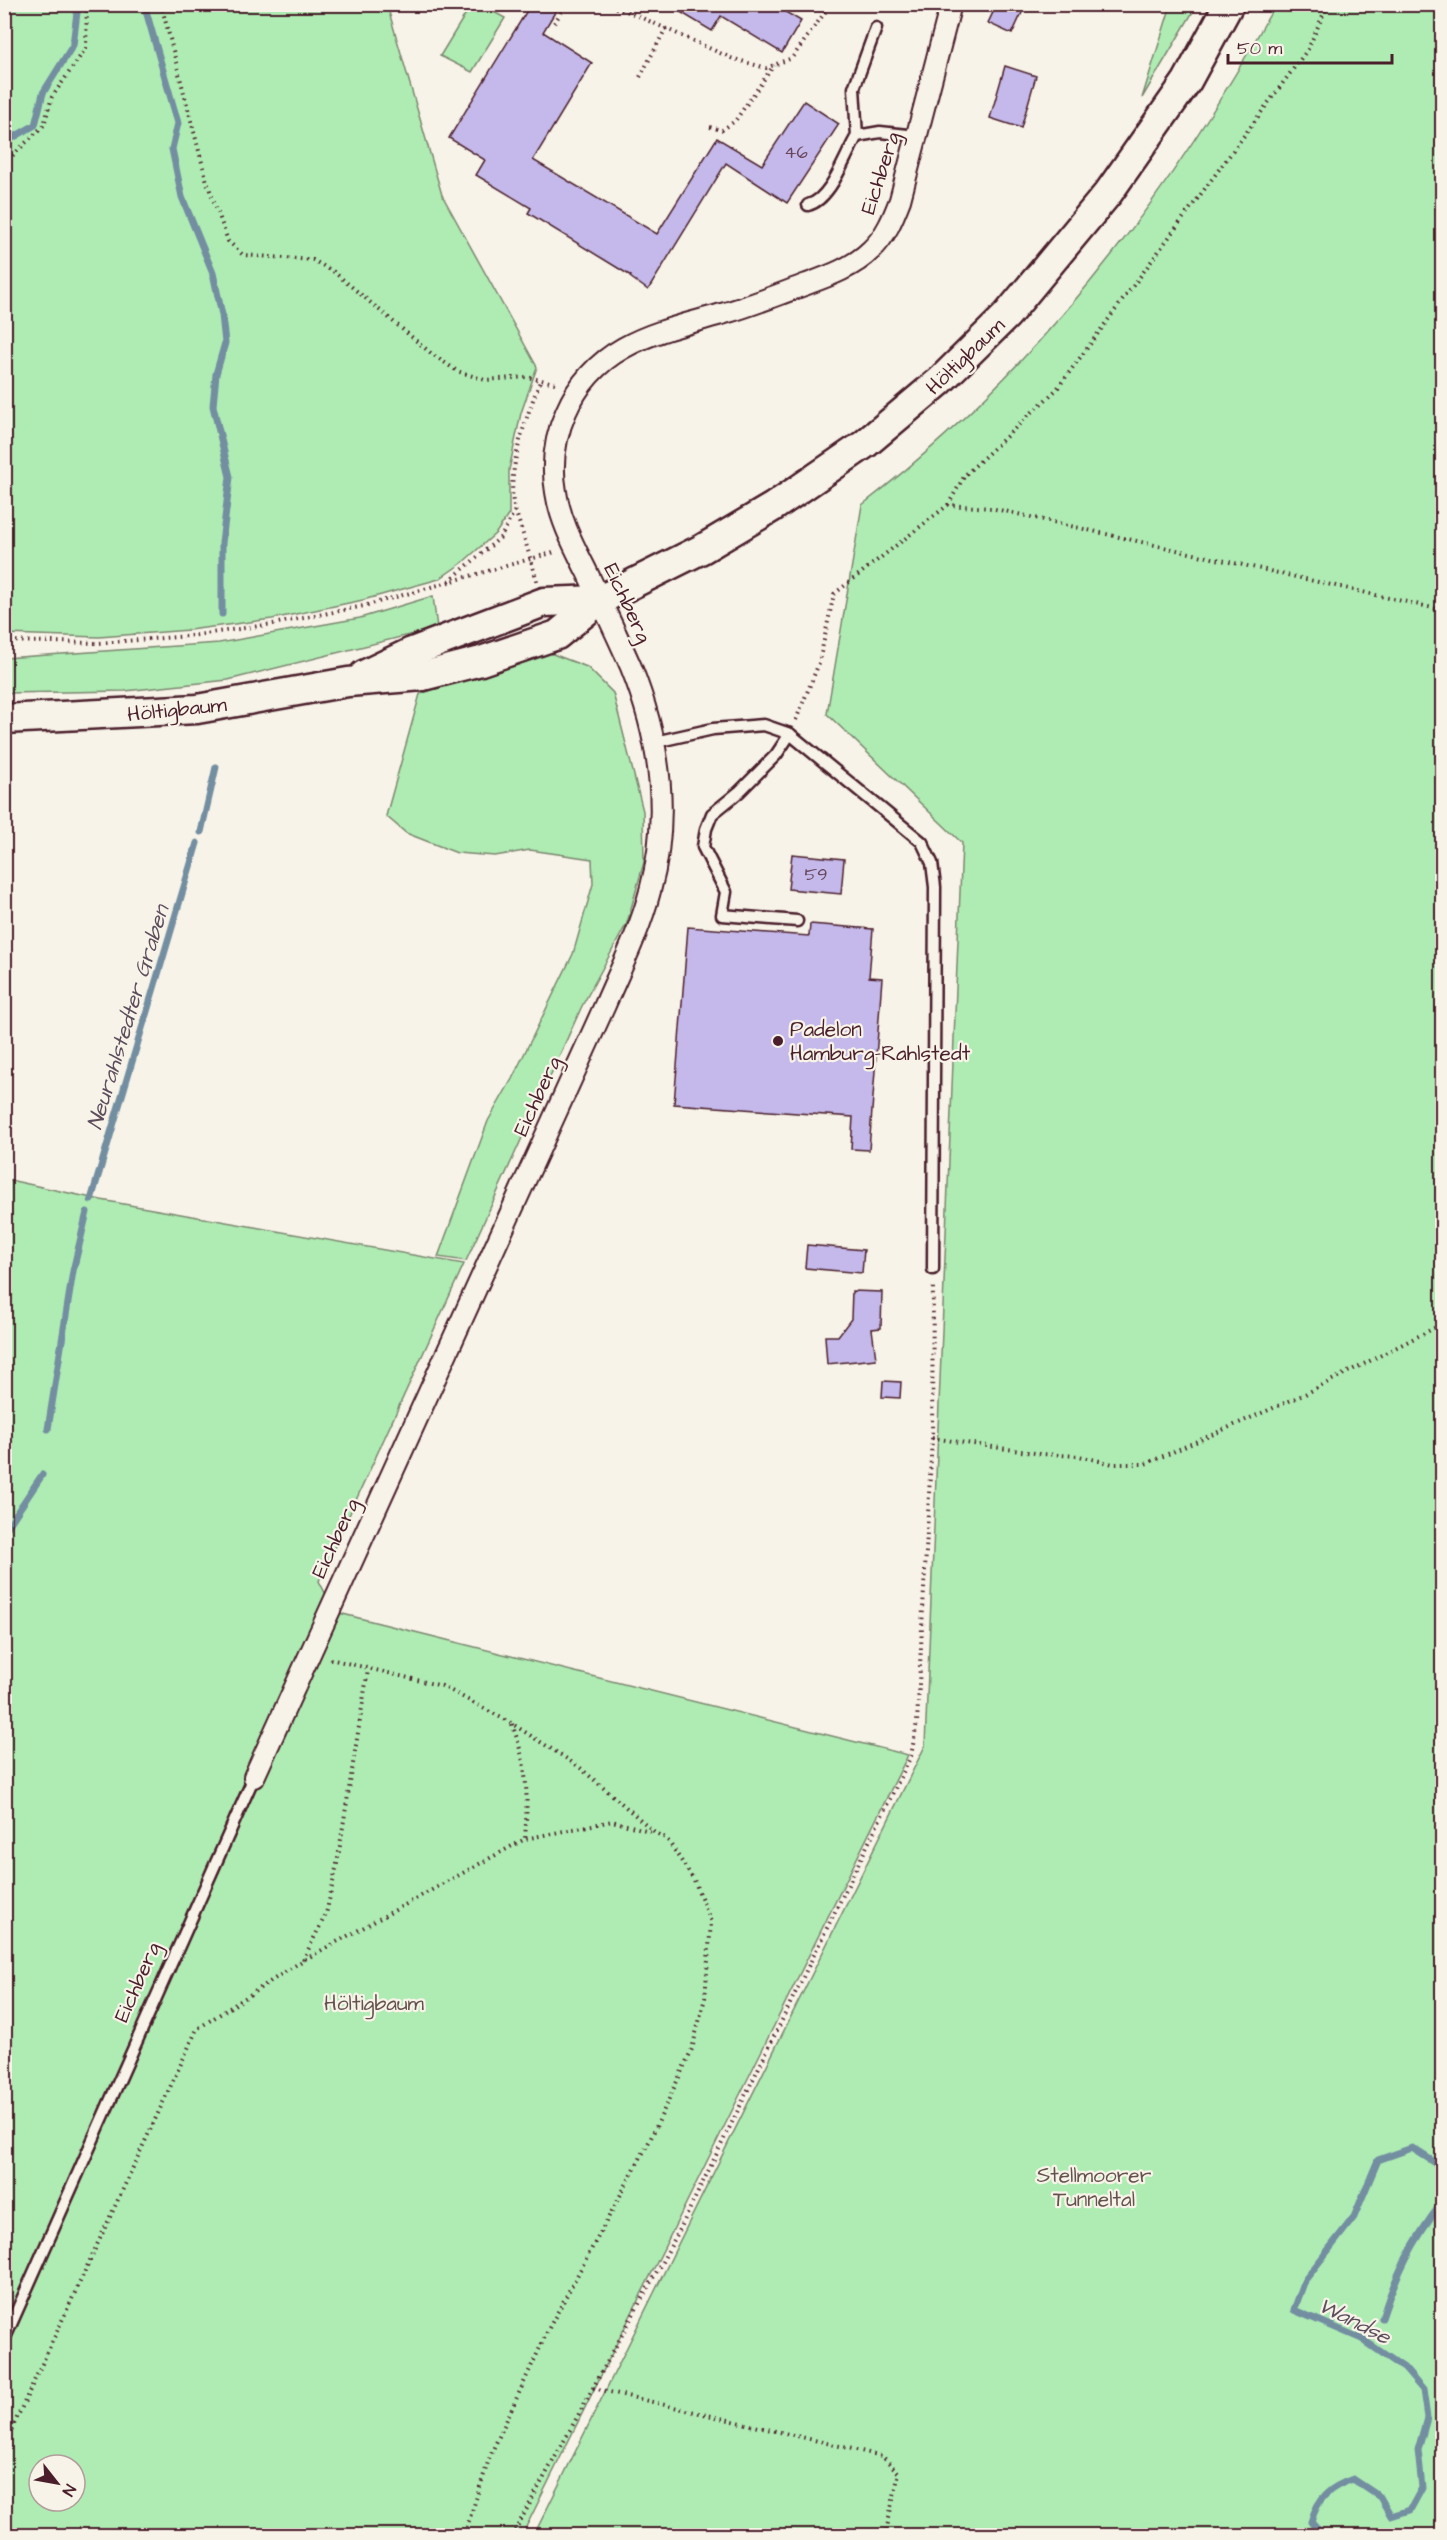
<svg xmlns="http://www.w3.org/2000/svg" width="1447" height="2540" font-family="'Architects Daughter',sans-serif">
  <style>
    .green { fill: #aeecb3; stroke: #7c866f; stroke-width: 1.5; fill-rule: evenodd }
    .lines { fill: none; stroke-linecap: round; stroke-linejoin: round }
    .stream { stroke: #738ea1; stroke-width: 7 }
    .building { fill: #c4b9ea; stroke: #4a1f2b; stroke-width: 1.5 }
    .service-casing { stroke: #4a1f2b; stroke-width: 15 }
    .minor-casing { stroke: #4a1f2b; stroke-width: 24 }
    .secondary-casing { stroke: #4a1f2b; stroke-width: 33 }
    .path { stroke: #4a1f2b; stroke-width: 4; stroke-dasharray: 1.5 4.5; stroke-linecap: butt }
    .service { stroke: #f7f3e8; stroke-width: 10 }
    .minor { stroke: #f7f3e8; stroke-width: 20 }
    .secondary { stroke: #f7f3e8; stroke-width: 28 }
    .poi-dot { fill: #4a1f2b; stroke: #f7f3e8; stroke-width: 2 }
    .labels { text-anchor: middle; stroke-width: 4.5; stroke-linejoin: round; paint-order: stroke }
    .number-label { font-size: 18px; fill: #68465b }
    .street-label { font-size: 21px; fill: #4a1f2b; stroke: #f7f3e8 }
    .poi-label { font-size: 21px; fill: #4a1f2b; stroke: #f7f3e8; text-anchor: start }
    .park-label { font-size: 21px; fill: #63524d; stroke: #f7f3e8 }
    .water-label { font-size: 22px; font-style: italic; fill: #5b4d5c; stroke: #f7f3e8 }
  </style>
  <rect width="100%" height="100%" fill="#f7f3e8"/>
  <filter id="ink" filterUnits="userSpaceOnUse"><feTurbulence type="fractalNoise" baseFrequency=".0167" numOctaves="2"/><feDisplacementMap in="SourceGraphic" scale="12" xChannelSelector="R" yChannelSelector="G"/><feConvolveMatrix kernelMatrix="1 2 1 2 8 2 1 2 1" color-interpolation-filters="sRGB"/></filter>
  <g filter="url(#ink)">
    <g class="green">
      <path d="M5,4L387,5L442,195L537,367L521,413L509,470V514L496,533L462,563L439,579L363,600L272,619L189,630L99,637L5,634Z"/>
      <path d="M471,5H481L505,18L472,72L440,56Z"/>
      <path d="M1171,5H1197L1142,98Z"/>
      <path d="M1275,5H1442V2535H534L925,1746L962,843L827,714L862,505C1036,371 1170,197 1275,5Z"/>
      <path d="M433,596L437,628L228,680L125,691L5,693V658L219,643L360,618Z"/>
      <path d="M550,653L587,667L613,693L643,811L644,862L627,923L582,1006L466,1261L438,1257L488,1121L512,1079L573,954L593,884L592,859L530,850L495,856L457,853L406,833L386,816L420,694Z"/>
      <path d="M5,1179L101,1200L464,1264L319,1581L335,1612L908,1755L522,2535L5,2536ZM39,2465H75V2501H39Z"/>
    </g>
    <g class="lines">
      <g class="stream">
        <path d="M144,4L178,123L172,149L182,197L213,273L222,315L225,343L216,374L213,406L230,477L222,543V614"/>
        <path d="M4,143L35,125L43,93L73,45L78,4"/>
        <path d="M201,832L216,767"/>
        <path d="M91,1200L197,843"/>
        <path d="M48,1429L73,1271L87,1212"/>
        <path d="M4,1532L42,1475"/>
        <path d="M1382,2318C1396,2274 1413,2240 1442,2203"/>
        <path d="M1323,2536L1311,2522C1318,2497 1330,2487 1353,2479L1380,2497L1391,2516L1410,2510L1422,2488L1418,2450L1427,2418L1423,2390L1404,2368L1362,2339L1294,2310L1305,2280L1354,2217L1378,2160L1412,2148L1442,2167"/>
      </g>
    </g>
    <g class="building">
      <path d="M531,4H560L543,32L592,63L533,160L657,234L717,138L762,165L804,101L839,124L787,203L726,163L648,290L630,277L631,276L528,213L531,208L476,175L485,160L449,138Z"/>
      <path d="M667,4H772L801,21L782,53L721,16L712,31Z"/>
      <path d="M997,4H1026L1012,34L988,23Z"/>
      <path d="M1005,66L1036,76L1021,128L990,118Z"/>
      <path d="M792,854L844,859L841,894L788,889Z"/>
      <path d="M810,924L873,929L869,977L882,978L869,1150L851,1149L853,1117L674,1104L688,927L809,936Z"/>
      <path d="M807,1245L864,1250L862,1273L805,1268Z"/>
      <path d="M852,1291L882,1292L881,1328L872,1329L876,1359L827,1364L825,1336H838L851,1319Z"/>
      <path d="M883,1381L901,1382L900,1398L882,1397Z"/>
    </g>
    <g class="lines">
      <defs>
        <g id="service">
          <path d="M857,136L854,88L876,28"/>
          <path d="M808,205C831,200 845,155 857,136L880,132L917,136"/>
          <path d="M790,734L776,755L739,792L712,814L706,829L703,847L726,892L722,915L797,921"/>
          <path d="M655,742L713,729L764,725L790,734L922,842L932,863L935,887L933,1269"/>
          <path d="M4,2340L254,1777"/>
        </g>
        <path id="minor" d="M254,1777L605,1005C621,968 640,930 650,891C671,814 660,739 631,667C617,635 602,604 587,572C574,546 560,520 556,492C551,464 555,437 566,412C596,342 659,332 725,313C753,305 780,294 807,284C829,276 854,267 871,250C886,236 893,218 900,200L951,4"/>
        <g id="secondary">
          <path d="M364,675L412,652L544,602L600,600"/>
          <path d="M4,719L197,709L348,682L423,676L481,661L557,635L600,600L702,549L773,507L865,444L940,381L1007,315L1109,192L1187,81L1229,4"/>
        </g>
      </defs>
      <use href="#service" class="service-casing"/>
      <use href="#minor" class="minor-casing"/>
      <use href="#secondary" class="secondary-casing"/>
      <g class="path">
        <path d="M161,4L207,182L228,241L243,255L313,260L334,272L432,354L457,371L485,380L527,377L559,384"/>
        <path d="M604,4L629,12L731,58L766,68L792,58L831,4"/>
        <path d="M554,23L567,4"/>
        <path d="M640,77L666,28"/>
        <path d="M710,127L722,130L735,121L774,65"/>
        <path d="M4,164L44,125L52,97L86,48L87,4"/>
        <path d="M948,505L965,475L1057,389L1308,49L1328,4"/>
        <path d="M449,581L501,537L515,510"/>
        <path d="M537,581C530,557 523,533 515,510C504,476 528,412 541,379"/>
        <path d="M4,641L99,643L190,636L273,624L364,606L555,552"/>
        <path d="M796,720L819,663L834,594L948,505L991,508L1442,610"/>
        <path d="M932,1438L1041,1454L1079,1456L1113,1464H1145L1303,1395L1442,1324"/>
        <path d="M330,1659L442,1686L511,1723L578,1766L656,1833L667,1839L694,1880L711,1922L705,1998L692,2049L650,2140L549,2328L490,2456L464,2536"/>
        <path d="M512,1724C528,1767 528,1793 525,1839"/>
        <path d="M303,1960L326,1914L337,1864L368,1670"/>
        <path d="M593,2388L882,2456L899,2473L885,2536"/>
        <path d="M4,2446L197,2029L302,1961L525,1839L612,1821L653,1832"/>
        <path d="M512,2536L680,2229L911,1756L917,1722L932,1438L933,1284"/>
      </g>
      <use href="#service" class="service"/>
      <use href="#minor" class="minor"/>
      <use href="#secondary" class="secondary"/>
    </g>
  </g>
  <circle class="poi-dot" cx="778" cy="1041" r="6"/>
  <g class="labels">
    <g class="number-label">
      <text x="796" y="158">46</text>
      <text x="816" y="880">59</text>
    </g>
    <g class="street-label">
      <text transform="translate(880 173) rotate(-72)" y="7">Eichberg</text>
      <text transform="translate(965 356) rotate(-44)" y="7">Höltigbaum</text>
      <text transform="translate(628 603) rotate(65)" y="7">Eichberg</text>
      <text transform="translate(177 709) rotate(-6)" y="7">Höltigbaum</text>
      <text transform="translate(537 1096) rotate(-65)" y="7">Eichberg</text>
      <text transform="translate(335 1538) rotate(-65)" y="7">Eichberg</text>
      <text transform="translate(137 1982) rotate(-66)" y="7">Eichberg</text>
    </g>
    <g class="poi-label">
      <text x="790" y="1036">Padelon<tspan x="790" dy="24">Hamburg-Rahlstedt</tspan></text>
    </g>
    <g class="park-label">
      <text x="374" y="2010">Höltigbaum</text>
      <text x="1094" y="2182">Stellmoorer<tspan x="1094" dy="24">Tunneltal</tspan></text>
    </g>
    <g class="water-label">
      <text transform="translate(127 1017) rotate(-73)" y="8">Neurahlstedter Graben</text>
      <text transform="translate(1355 2320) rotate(27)" y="8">Wandse</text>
    </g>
  </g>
  <rect width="1447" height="2540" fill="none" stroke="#f7f3e8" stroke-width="24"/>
  <rect x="12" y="12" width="1423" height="2516" fill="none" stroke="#4a1f2b" stroke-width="2" filter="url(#ink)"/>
  <g transform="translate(57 2483) rotate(121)"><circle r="28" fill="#f7f3e8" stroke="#b29e9c" stroke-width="1.5"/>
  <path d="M0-4.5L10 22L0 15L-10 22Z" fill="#4a1f2b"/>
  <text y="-9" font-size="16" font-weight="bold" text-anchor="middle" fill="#4a1f2b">N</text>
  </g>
  <path d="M1228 54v9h164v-9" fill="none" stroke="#4a1f2b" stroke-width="3"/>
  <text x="1237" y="54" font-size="18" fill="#4a1f2b" stroke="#f7f3e8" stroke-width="4.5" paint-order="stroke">50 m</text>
</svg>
